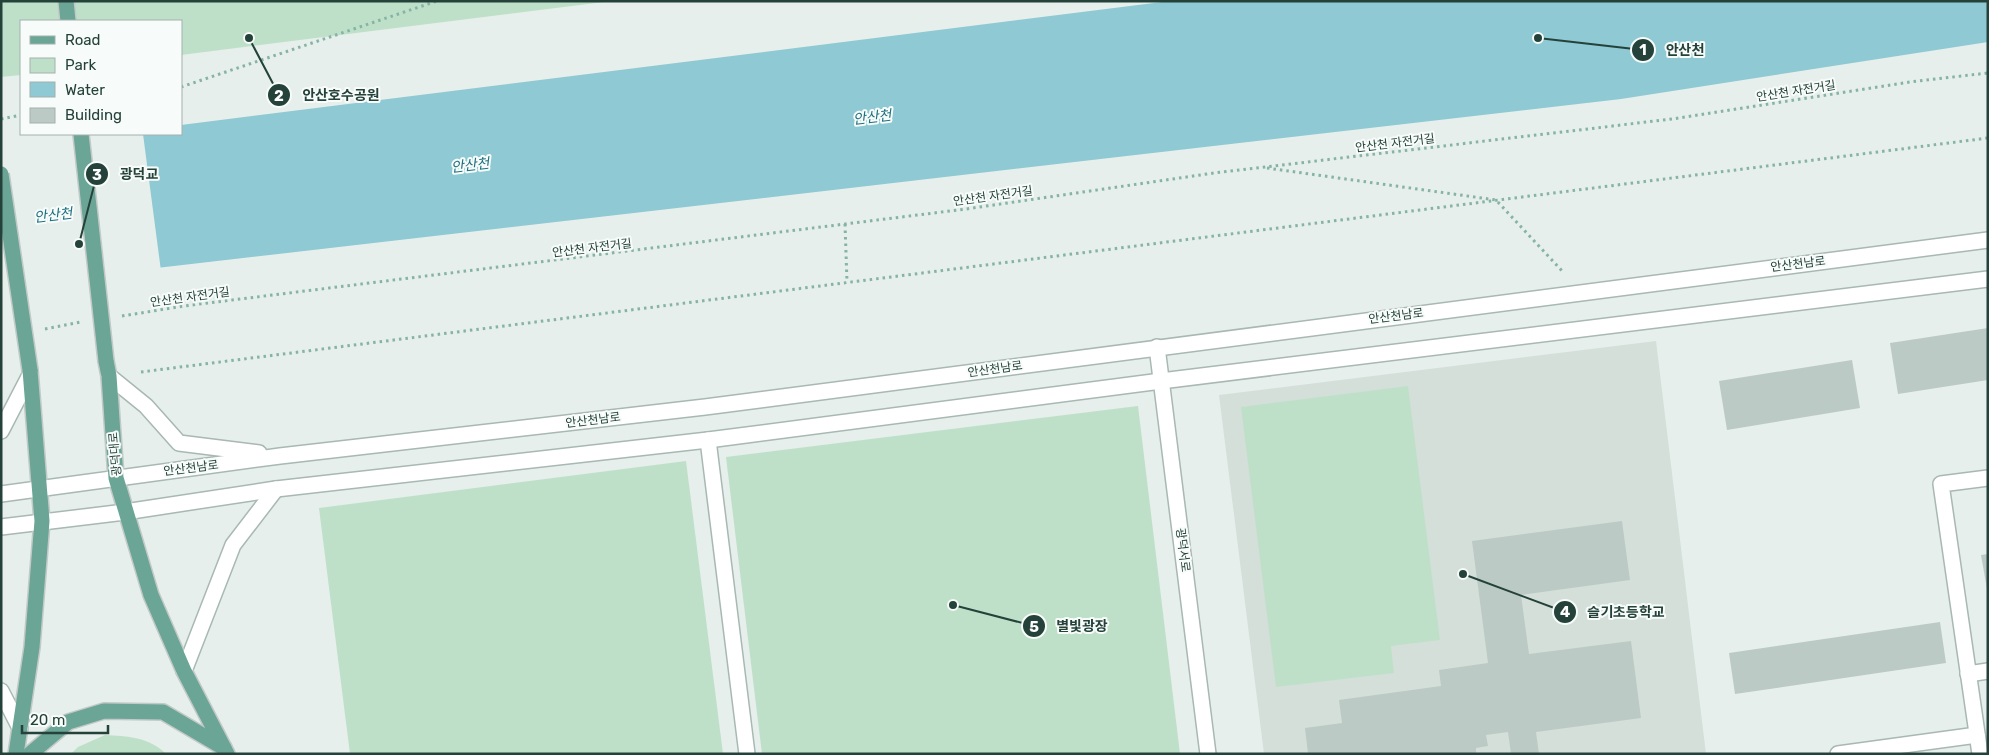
<svg xmlns="http://www.w3.org/2000/svg" width="1989" height="755" font-family="Rubik,'Noto Sans KR',sans-serif">
  <style>
    .built { fill: #d4dfda }
    .green { fill: #bfe0c8 }
    .water { fill: #8ec9d4 }
    .pier { fill: #e6efeb }
    .building { fill: #bbcac4 }
    .lines { fill: none; stroke-linecap: round; stroke-linejoin: round }
    .minor-casing { stroke: #a8b8b2; stroke-width: 18 }
    .major-casing { stroke: #c2cac8; stroke-width: 18 }
    .path { stroke: #86b3a5; stroke-width: 3; stroke-dasharray: 2.5 4; stroke-linecap: butt }
    .minor { stroke: #fff; stroke-width: 15 }
    .major { stroke: #6aa596; stroke-width: 15 }
    .major-bridge-casing { stroke: #c2cac8; stroke-width: 18; stroke-linecap: butt }
    .major-bridge { stroke: #6aa596; stroke-width: 15 }
    .labels { text-anchor: middle; stroke-width: 4; stroke-linejoin: round; paint-order: stroke }
    .street-label { font-size: 12px; fill: #24423a; stroke: #f7fbf9 }
    .water-label { font-size: 14px; font-style: italic; fill: #1c6f80; stroke: #f7fbf9 }
    .leader { fill: none; stroke: #24423a; stroke-width: 2 }
    .callout-dot { fill: #24423a; stroke: #f7fbf9; stroke-width: 2 }
    .mark-label { font-size: 15px; text-anchor: middle; font-weight: bold; fill: #fff }
    .callout-label { font-size: 14px; text-anchor: middle; font-weight: bold; fill: #24423a; stroke: #f7fbf9; stroke-width: 4; stroke-linejoin: round; paint-order: stroke }
  </style>
  <rect width="100%" height="100%" fill="#e6efeb"/>
  <path class="built" d="M1656,341L1706,754H1264L1219,395Z"/>
  <g class="green">
    <path d="M1,1H612L181,55V21H21V75L1,77Z"/>
    <path d="M1408,386L1440,640L1391,646L1394,673L1276,687L1241,407Z"/>
    <path d="M1138,406L1180,754H762L726,457Z"/>
    <path d="M686,461L723,754H350L319,508Z"/>
    <path d="M105,735C127,736 149,737 166,754H71L78,747Z"/>
  </g>
  <path class="water" d="M1170,1H1988V42L1621,99L1,286V148L115,134H181V125Z"/>
  <path class="pier" d="M95,134H143L161,271L1,289V146Z"/>
  <g class="building">
    <path d="M1988,328V380L1898,394L1890,343Z"/>
    <path d="M1852,360L1860,408L1727,430L1719,381Z"/>
    <path d="M1622,521L1630,580L1521,595L1529,654L1631,641L1641,718L1536,732L1539,754H1511L1508,732L1486,735L1488,746L1476,748V754H1308L1305,728L1342,723L1339,700L1441,686L1439,670L1488,663L1472,541Z"/>
    <path d="M1988,554V589H1987L1981,555Z"/>
    <path d="M1940,622L1946,663L1735,694L1729,653Z"/>
  </g>
  <g class="lines">
    <defs>
      <g id="minor">
        <path d="M1157,347L1208,754"/>
        <path d="M109,376L146,406L179,443L259,453"/>
        <path d="M1,431L30,375"/>
        <path d="M708,440L747,754"/>
        <path d="M1,494L280,456L705,407L1988,240"/>
        <path d="M1,527L125,512L276,489L708,440L1161,381L1988,279"/>
        <path d="M184,671L233,545L276,489"/>
        <path d="M1968,674L1988,671"/>
        <path d="M1,691L20,728"/>
        <path d="M1838,754L1977,735"/>
        <path d="M1980,754L1941,484L1988,478"/>
      </g>
      <g id="major">
        <path d="M66,1L68,21"/>
        <path d="M106,361L109,376L116,478L151,595L184,671L227,754"/>
        <path d="M16,754L32,647L42,521L30,370"/>
        <path d="M30,754L68,722L104,711L163,712L224,748"/>
      </g>
    </defs>
    <use href="#minor" class="minor-casing"/>
    <use href="#major" class="major-casing"/>
    <g class="path">
      <path d="M181,87L437,1"/>
      <path d="M1,119L21,115"/>
      <path d="M1267,168L1496,200L1564,273"/>
      <path d="M845,224L847,282"/>
      <path d="M122,316L184,306L966,209L1214,173L1672,119L1910,82L1988,73"/>
      <path d="M45,329L81,322"/>
      <path d="M141,372L1988,138"/>
    </g>
    <use href="#minor" class="minor"/>
    <use href="#major" class="major"/>
    <defs>
      <g id="major-bridge">
        <path d="M81,134L106,361"/>
        <path d="M1,174L30,370"/>
      </g>
    </defs>
    <use href="#major-bridge" class="major-bridge-casing"/>
    <use href="#major-bridge" class="major-bridge"/>
  </g>
  <g class="labels">
    <g class="street-label">
      <text transform="translate(1796 91) rotate(-9)" y="4">안산천 자전거길</text>
      <text transform="translate(1395 143) rotate(-7)" y="4">안산천 자전거길</text>
      <text transform="translate(993 196) rotate(-8)" y="4">안산천 자전거길</text>
      <text transform="translate(592 248) rotate(-7)" y="4">안산천 자전거길</text>
      <text transform="translate(1798 264) rotate(-7)" y="4">안산천남로</text>
      <text transform="translate(190 297) rotate(-8)" y="4">안산천 자전거길</text>
      <text transform="translate(1396 316) rotate(-7)" y="4">안산천남로</text>
      <text transform="translate(995 369) rotate(-8)" y="4">안산천남로</text>
      <text transform="translate(593 420) rotate(-7)" y="4">안산천남로</text>
      <text transform="translate(115 454) rotate(-95)" y="4">광덕대로</text>
      <text transform="translate(191 468) rotate(-7)" y="4">안산천남로</text>
      <text transform="translate(1183 550) rotate(83)" y="4">광덕서로</text>
    </g>
    <g class="water-label">
      <text transform="translate(872 117) rotate(-7)" y="5">안산천</text>
      <text transform="translate(470 165) rotate(-7)" y="5">안산천</text>
      <text transform="translate(53 215) rotate(-7)" y="5">안산천</text>
    </g>
  </g>
  <path class="leader" d="M1538 38L1643 50M249 38L279 95M79 244L97 174M1463 574L1565 612M953 605L1034 626"/>
  <g class="callout-dot">
    <circle cx="1538" cy="38" r="5"/>
    <circle cx="249" cy="38" r="5"/>
    <circle cx="79" cy="244" r="5"/>
    <circle cx="1463" cy="574" r="5"/>
    <circle cx="953" cy="605" r="5"/>
    <circle cx="1643" cy="50" r="12"/>
    <circle cx="279" cy="95" r="12"/>
    <circle cx="97" cy="174" r="12"/>
    <circle cx="1565" cy="612" r="12"/>
    <circle cx="1034" cy="626" r="12"/>
  </g>
  <g class="mark-label">
    <text x="1643" y="55">1</text>
    <text x="279" y="101">2</text>
    <text x="97" y="180">3</text>
    <text x="1565" y="617">4</text>
    <text x="1034" y="632">5</text>
  </g>
  <g class="callout-label">
    <text x="1685" y="55">안산천</text>
    <text x="341" y="100">안산호수공원</text>
    <text x="139" y="179">광덕교</text>
    <text x="1626" y="617">슬기초등학교</text>
    <text x="1082" y="631">별빛광장</text>
  </g>
  <rect width="1989" height="755" fill="none" stroke="#24423a" stroke-width="5"/>
  <rect x="20" y="20" width="162" height="115" fill="#f7fbf9" stroke="#a3b1ad"/>
  <rect x="30" y="36" width="25" height="8" fill="#6aa596" stroke="#a3b1ad"/>
  <text x="65" y="45" font-size="15" fill="#24423a">Road</text>
  <rect x="30" y="58" width="25" height="15" fill="#bfe0c8" stroke="#a3b1ad"/>
  <text x="65" y="70" font-size="15" fill="#24423a">Park</text>
  <rect x="30" y="82" width="25" height="15" fill="#8ec9d4" stroke="#a3b1ad"/>
  <text x="65" y="95" font-size="15" fill="#24423a">Water</text>
  <rect x="30" y="108" width="25" height="15" fill="#bbcac4" stroke="#a3b1ad"/>
  <text x="65" y="120" font-size="15" fill="#24423a">Building</text>
  <path d="M22 725v8h86v-8" fill="none" stroke="#24423a" stroke-width="2.5"/>
  <text x="30" y="725" font-size="15" fill="#24423a" stroke="#f7fbf9" stroke-width="4" paint-order="stroke">20 m</text>
</svg>
